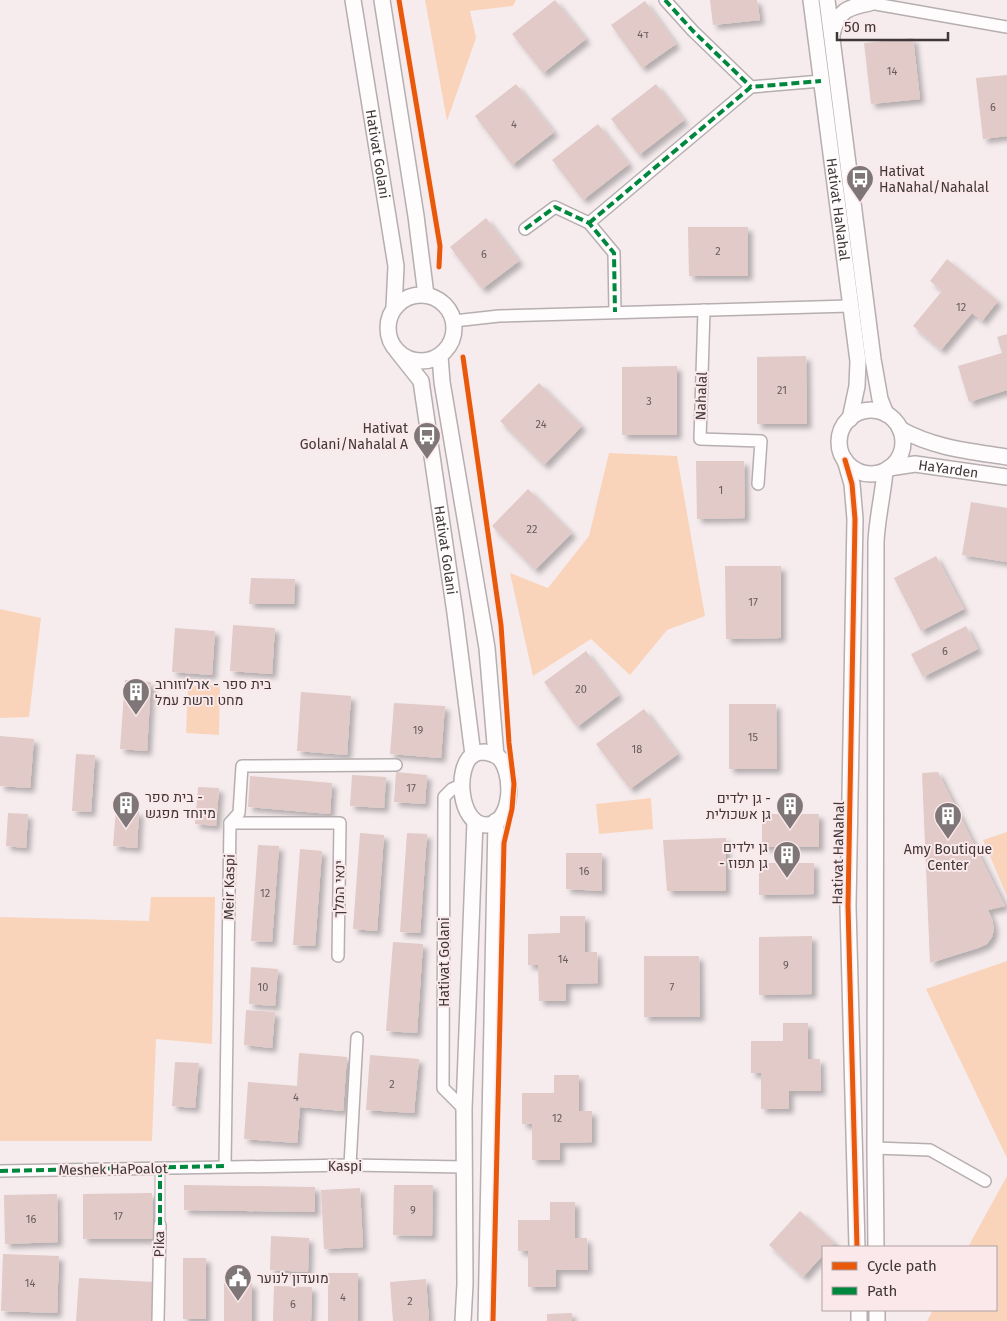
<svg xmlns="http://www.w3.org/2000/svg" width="1007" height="1321" font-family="'Fira Sans',Heebo,sans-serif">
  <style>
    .green { fill: #f9d4ba }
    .building { fill: #e1cac7; filter: url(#shadow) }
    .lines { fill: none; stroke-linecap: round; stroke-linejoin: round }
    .pedestrian-casing { stroke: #b6aeaf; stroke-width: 11 }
    .minor-casing { stroke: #b6aeaf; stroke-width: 14 }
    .tertiary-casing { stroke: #b6aeaf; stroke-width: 18 }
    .pedestrian { stroke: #fefcfc; stroke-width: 9 }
    .minor { stroke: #fefcfc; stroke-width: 11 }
    .tertiary { stroke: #fefcfc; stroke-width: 15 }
    .quiet { stroke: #00873e; stroke-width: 4; stroke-dasharray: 8 4; stroke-linecap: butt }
    .cycleway-casing { stroke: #fae8ea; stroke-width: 8 }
    .cycleway { stroke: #e8590c; stroke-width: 5 }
    .labels { text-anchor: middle; stroke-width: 4; stroke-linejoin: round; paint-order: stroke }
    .number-label { font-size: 11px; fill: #685c5c }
    .street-label { font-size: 14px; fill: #3f3738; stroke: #fae8ea }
    .poi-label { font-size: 14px; fill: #3f3738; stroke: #fae8ea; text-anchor: start }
  </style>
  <defs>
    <filter id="shadow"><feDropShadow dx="4.5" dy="4.5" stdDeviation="2.5" flood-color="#0004"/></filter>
  </defs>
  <rect width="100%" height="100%" fill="#f6ecee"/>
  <g class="green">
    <path d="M425,0H516L513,6L470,11L476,38L447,121Z"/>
    <path d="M609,453L677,456L705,616L667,630L630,675L591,639L533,676L510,573L548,588L589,536Z"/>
    <path d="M0,609L41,618L29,717L0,718Z"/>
    <path d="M220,685L219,735L186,733L188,686Z"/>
    <path d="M651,798L653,829L599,834L596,804Z"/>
    <path d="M1007,832V896L983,840Z"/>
    <path d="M151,897H215L212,1044L156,1039L152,1141H0V917L149,921Z"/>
    <path d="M1007,961V1158L926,989Z"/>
    <path d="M1007,1176V1321H927L933,1310H996V1247H968Z"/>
  </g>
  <g class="building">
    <path d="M555,0L586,39L543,73L512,34Z"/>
    <path d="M710,0H757L760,20L713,25Z"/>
    <path d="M645,1L676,44L642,68L611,25Z"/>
    <path d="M913,38L920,99L871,104L864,43Z"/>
    <path d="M1007,75V136L983,139L976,78Z"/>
    <path d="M516,84L554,132L512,165L475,116Z"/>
    <path d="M656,84L684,120L639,155L611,119Z"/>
    <path d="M598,124L629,164L583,200L552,160Z"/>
    <path d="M486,218L519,261L482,289L450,247Z"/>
    <path d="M688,227H748V276H689Z"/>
    <path d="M947,259L998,301L982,321L972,313L941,350L913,326L942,291L930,281Z"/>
    <path d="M1007,334V390L969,402L958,366L1002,353L997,337Z"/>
    <path d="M806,356L807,424H757V357Z"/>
    <path d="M677,366V435H622V367Z"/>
    <path d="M539,383L582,426L544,465L500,421Z"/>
    <path d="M696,461H744L745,518L697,519Z"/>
    <path d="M528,489L572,533L535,570L492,526Z"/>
    <path d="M971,502L1007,508V562L962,555Z"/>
    <path d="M936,556L964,609L921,631L894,578Z"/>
    <path d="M725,566H781V638L726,639Z"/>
    <path d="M251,578L295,579L294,604H249Z"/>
    <path d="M233,625L275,628L272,674L230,671Z"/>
    <path d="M966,626L978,649L923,677L911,654Z"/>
    <path d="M175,628L215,631L212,675L172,672Z"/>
    <path d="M586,651L619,695L577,727L544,682Z"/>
    <path d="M125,680L151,682L147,751L120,749Z"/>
    <path d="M301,692L351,696L347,755L297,751Z"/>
    <path d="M394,703L445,706L441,758L390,754Z"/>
    <path d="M729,704H776L777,769H729Z"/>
    <path d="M644,709L678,754L630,789L596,744Z"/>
    <path d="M0,736L34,739L30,788L0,786Z"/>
    <path d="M76,754L95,755L91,812L72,811Z"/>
    <path d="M396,772L427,775L425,804L394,802Z"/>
    <path d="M938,772L1005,906L988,910L992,919L994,929L992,937L987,944L978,948L930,963L922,773Z"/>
    <path d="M352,775L386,777L384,808L350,806Z"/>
    <path d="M250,776L332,783L330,814L248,807Z"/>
    <path d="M198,787L219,788L216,826L195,824Z"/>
    <path d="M116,810L139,812L137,848L113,846Z"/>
    <path d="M8,813L28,814L26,848L6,846Z"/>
    <rect x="762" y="814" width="57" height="33"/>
    <path d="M360,833L384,835L377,931L353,929Z"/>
    <path d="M407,833L427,834L420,933L400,932Z"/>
    <path d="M726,838V891H667L663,840Z"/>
    <path d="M258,845L279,846L272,942L251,941Z"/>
    <path d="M300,849L322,851L315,946L293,945Z"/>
    <path d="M566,853H602V891L566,889Z"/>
    <path d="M759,863H814V894L759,895Z"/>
    <path d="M560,916H585V952H597L598,983L566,984V1001H539L538,965H528V934L560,933Z"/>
    <path d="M812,936V994L759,995V937Z"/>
    <path d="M393,942L423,944L417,1033L386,1031Z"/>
    <path d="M644,956H699L700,1017H644Z"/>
    <path d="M251,967L278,969L275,1006L249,1004Z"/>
    <path d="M246,1010L275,1012L272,1048L244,1045Z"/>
    <path d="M783,1023H808V1059H820L821,1091H789V1109H761V1073H751V1041H783Z"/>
    <path d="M299,1053L347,1057L343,1111L300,1107L297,1143L244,1139L248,1082L297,1086Z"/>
    <path d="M370,1055L419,1059L414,1113L366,1110Z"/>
    <path d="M175,1062L199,1063L195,1108L172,1106Z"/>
    <path d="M554,1075H579V1111H592V1142L560,1143V1160H532V1124H522V1093H554Z"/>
    <path d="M184,1185L315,1187V1212L184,1210Z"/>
    <path d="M394,1185H433L432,1236L393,1235Z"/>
    <path d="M360,1188L363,1247L324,1249L321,1190Z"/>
    <path d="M152,1193L153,1239H83V1194Z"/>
    <path d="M57,1194L58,1242L5,1244L4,1195Z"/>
    <path d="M550,1202H575V1238H587L588,1270H556V1287H528V1251H518V1220H550Z"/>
    <path d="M800,1211L835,1243L830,1247H823V1255L803,1277L769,1245Z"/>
    <path d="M271,1236L309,1238L308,1272L270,1270Z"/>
    <path d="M3,1254L59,1256L57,1313L1,1311Z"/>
    <rect x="183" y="1258" width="23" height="61"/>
    <rect x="328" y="1273" width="30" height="48"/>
    <path d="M79,1278L154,1282L152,1321H76Z"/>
    <path d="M426,1279L429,1321H393L390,1282Z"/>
    <rect x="224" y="1283" width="28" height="38"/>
    <path d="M274,1286L312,1287L311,1321H273Z"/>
    <path d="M572,1313V1321H547V1314Z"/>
  </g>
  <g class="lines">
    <defs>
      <path id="pedestrian" d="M160,1225V1168"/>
      <g id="minor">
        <path d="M665,0L693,31L751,87"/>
        <path d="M870,3L1007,27"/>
        <path d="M589,223L751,87L821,81"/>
        <path d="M525,229L555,207L589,223L614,253L615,312"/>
        <path d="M704,310L700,439L761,441L758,484"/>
        <path d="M454,321L499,316L850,306"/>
        <path d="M461,785L452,789L444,797L443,1088L464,1109"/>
        <path d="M230,823H340L338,956"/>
        <path d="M875,1148L930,1150L985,1181"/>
        <path d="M350,1165L357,1038"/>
        <path d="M225,1166L230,823L239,813L242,766L396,765"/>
        <path d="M0,1171L350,1165L464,1167"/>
        <path d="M158,1321L160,1225"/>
      </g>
      <g id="tertiary">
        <path id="s1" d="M353,0L396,266L394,308"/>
        <path d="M382,0L416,216L426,295"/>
        <path id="s2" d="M811,0L858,361L857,386L850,419"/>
        <path d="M827,0L873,359L880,399L886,414"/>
        <path d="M832,35C837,11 848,7 870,3"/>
        <circle cx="421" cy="328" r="33"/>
        <path id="s3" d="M398,352L421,381L455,613L473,755"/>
        <path d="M440,356L442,382L487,648L496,756"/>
        <circle cx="871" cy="442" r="32"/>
        <path d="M900,429C934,448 969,451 1007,457"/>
        <path d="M845,460L852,484L855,519L848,906L857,1247"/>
        <path id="s4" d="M889,468L915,464L1007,477"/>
        <path d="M485,752C488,753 493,754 496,755C515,768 514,825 486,825C459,825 454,766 474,754C476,753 482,752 485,752Z"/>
        <path d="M876,1247L875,1148L876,542C877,518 883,495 885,471"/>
        <path d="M859,1310V1321"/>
        <path d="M877,1310V1321"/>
        <path d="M463,1321L465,1284L464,1109L475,821"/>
        <path d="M486,1321L496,821"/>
      </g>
    </defs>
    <use href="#pedestrian" class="pedestrian-casing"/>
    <use href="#minor" class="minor-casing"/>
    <use href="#tertiary" class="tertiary-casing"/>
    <use href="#pedestrian" class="pedestrian"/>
    <use href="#minor" class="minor"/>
    <use href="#tertiary" class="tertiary"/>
    <g class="quiet">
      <path d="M665,0L693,31L751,87"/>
      <path d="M589,223L751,87L821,81"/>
      <path d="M525,229L555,207L589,223L614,253L615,312"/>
      <path d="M0,1171L225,1166"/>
      <path d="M160,1225V1168"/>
    </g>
    <defs>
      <g id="cycleway">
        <path d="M399,0L440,246L439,267"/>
        <path d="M463,357L501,625L509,743L514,784L512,809L504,843L493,1321"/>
        <path d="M845,460L852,484L855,519L848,906L857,1247"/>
      </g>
    </defs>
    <use href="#cycleway" class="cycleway-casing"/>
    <use href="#cycleway" class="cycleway"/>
  </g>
  <defs>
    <symbol id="bus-pin" viewBox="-11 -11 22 30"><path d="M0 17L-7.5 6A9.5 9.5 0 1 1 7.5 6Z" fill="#7f7678" stroke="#fae8ea"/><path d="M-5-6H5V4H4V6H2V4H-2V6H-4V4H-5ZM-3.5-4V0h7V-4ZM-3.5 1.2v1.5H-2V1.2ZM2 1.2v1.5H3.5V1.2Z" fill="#fff"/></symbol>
    <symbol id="building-pin" viewBox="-11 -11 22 30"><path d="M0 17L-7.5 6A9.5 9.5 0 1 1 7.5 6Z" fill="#7f7678" stroke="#fae8ea"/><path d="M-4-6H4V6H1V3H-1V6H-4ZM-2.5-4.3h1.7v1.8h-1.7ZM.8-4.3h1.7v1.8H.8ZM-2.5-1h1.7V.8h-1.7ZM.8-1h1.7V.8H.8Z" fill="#fff"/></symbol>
    <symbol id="civic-pin" viewBox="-11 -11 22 30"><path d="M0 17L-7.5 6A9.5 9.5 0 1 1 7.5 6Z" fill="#7f7678" stroke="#fae8ea"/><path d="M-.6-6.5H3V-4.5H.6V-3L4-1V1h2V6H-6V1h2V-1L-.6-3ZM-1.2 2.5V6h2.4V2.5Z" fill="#fff"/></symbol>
  </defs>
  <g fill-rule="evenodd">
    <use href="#bus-pin" x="844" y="163" width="32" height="43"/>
    <use href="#bus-pin" x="411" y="420" width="32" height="43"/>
    <use href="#building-pin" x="120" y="676" width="32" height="43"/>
    <use href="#building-pin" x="110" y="789" width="32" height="43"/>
    <use href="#building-pin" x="774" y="790" width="32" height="43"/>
    <use href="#building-pin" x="932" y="800" width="32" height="43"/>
    <use href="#building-pin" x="771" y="839" width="32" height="43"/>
    <use href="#civic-pin" x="222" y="1262" width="32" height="43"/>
  </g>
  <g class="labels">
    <g class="number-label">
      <text x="643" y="38">4ד</text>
      <text x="892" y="75">14</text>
      <text x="993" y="111">6</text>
      <text x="514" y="128">4</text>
      <text x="718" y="255">2</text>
      <text x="484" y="258">6</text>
      <text x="961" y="311">12</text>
      <text x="782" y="394">21</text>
      <text x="649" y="405">3</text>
      <text x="541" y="428">24</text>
      <text x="721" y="494">1</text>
      <text x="532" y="533">22</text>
      <text x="753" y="606">17</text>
      <text x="945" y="655">6</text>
      <text x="581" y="693">20</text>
      <text x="418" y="734">19</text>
      <text x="753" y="741">15</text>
      <text x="637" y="753">18</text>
      <text x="411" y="792">17</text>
      <text x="584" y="875">16</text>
      <text x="265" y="897">12</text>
      <text x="563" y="963">14</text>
      <text x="786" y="969">9</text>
      <text x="263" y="991">10</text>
      <text x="672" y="991">7</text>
      <text x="392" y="1088">2</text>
      <text x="296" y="1101">4</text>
      <text x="557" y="1122">12</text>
      <text x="413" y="1214">9</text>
      <text x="118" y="1220">17</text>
      <text x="31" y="1223">16</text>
      <text x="30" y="1287">14</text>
      <text x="343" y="1301">4</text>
      <text x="410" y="1305">2</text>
      <text x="293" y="1308">6</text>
    </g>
    <g class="street-label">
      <text dy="5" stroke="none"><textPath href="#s1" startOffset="156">Hativat Golani</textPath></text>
      <text dy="5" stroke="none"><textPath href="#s2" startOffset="211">Hativat HaNahal</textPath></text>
      <text transform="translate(701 396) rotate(-88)" y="5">Nahalal</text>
      <text dy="5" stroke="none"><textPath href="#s4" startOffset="60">HaYarden</textPath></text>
      <text dy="5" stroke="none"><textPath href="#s3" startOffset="208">Hativat Golani</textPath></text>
      <text transform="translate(838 853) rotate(-89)" y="5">Hativat HaNahal</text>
      <text transform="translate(229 887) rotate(-89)" y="5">Meir Kaspi</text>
      <text transform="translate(339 889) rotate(-89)" y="5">ינאי המלך</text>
      <text transform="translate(444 962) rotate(-90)" y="5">Hativat Golani</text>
      <text x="345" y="1171">Kaspi</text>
      <text transform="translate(113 1169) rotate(-1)" y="5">Meshek HaPoalot</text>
      <text transform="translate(159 1244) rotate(-89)" y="5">Pika</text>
    </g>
    <g class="poi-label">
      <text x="879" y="176">Hativat<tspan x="879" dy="16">HaNahal/Nahalal</tspan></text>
      <text x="408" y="433" text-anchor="end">Hativat<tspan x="408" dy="16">Golani/Nahalal A</tspan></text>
      <text x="155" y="689">בית ספר - ארלוזורוב<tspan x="155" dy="16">מחט ורשת עמל</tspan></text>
      <text x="145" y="802">בית ספר -<tspan x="145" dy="16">מיוחד מפגש</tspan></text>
      <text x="771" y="803" text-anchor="end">גן ילדים -<tspan x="771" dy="16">גן אשכולית</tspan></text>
      <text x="768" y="852" text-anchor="end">גן ילדים<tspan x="768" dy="16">- גן תפוז</tspan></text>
      <text x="948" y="854" text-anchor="middle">Amy Boutique<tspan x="948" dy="16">Center</tspan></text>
      <text x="257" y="1283">מועדון לנוער</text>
    </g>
  </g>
  <rect x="822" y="1246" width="175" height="65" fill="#fae8ea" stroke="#afa1a3"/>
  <rect x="832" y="1262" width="25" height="8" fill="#e8590c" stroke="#afa1a3"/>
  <text x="867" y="1271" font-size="15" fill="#3f3738">Cycle path</text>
  <rect x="832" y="1287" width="25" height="8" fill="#00873e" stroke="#afa1a3"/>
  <text x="867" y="1296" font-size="15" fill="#3f3738">Path</text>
  <path d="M837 32v8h111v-8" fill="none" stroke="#3f3738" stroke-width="2.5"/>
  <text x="844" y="32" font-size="15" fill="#3f3738" stroke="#fae8ea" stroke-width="4" paint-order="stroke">50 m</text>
</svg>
